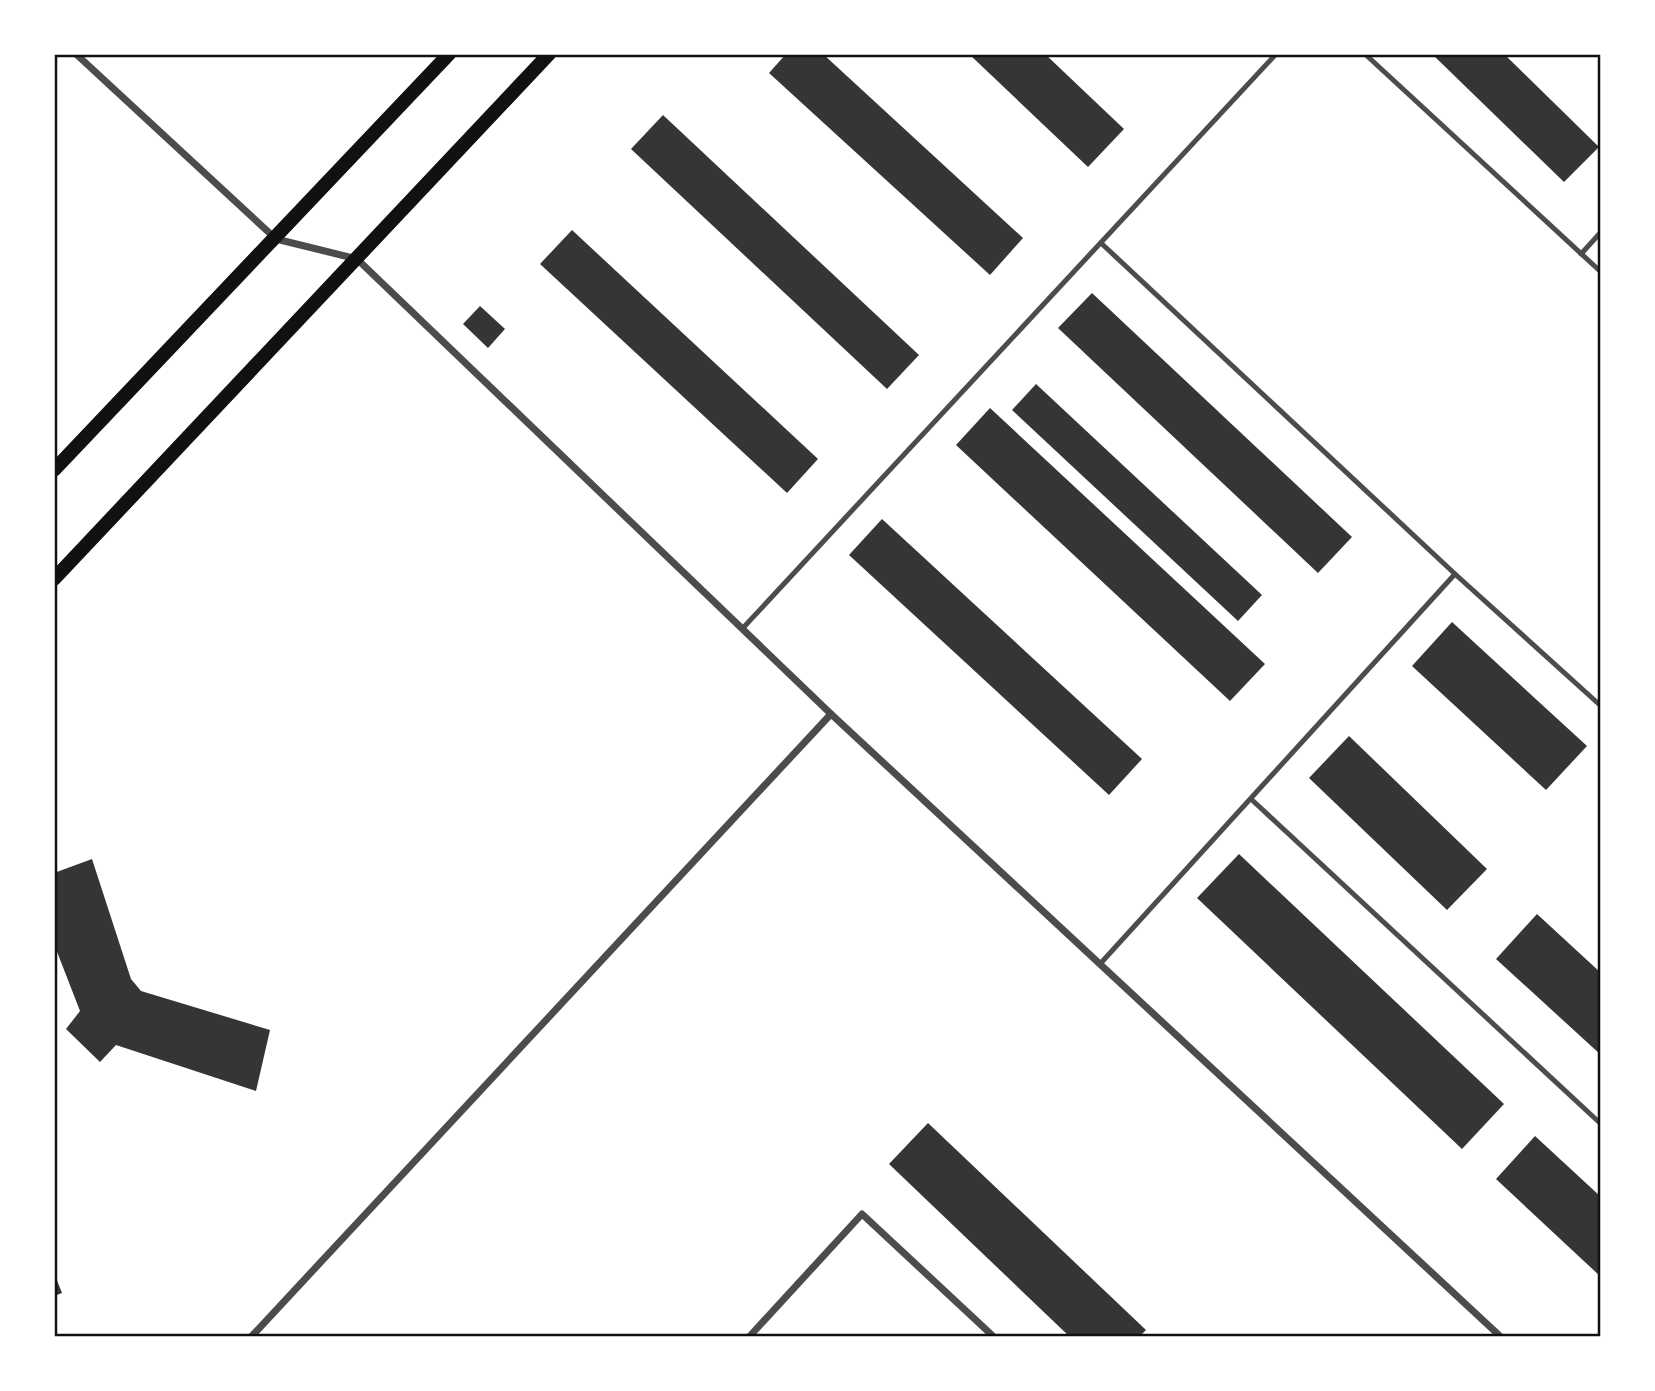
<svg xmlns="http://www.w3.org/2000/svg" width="1655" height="1391" font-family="Signika,sans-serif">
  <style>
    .building { fill: #353535 }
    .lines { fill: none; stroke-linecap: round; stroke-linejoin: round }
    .service { stroke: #4c4c4c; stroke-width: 5 }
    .minor { stroke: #4c4c4c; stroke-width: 7 }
    .secondary { stroke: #111; stroke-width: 14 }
    .neatline { fill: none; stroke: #111; stroke-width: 2.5 }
  </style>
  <rect width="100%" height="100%" fill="#fff"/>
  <g class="building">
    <path d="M786,54H823L1023,238L990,275L769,73Z"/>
    <path d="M969,54H1045L1124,129L1088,167Z"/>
    <path d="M1432,54H1504L1599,147L1564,182Z"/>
    <path d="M663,115L919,355L887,389L631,149Z"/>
    <path d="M572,230L818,459L787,493L540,264Z"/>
    <path d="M1092,293L1352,537L1318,573L1058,328Z"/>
    <path d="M480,306L505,329L488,348L463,324Z"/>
    <path d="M1036,384L1262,595L1238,621L1012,410Z"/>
    <path d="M990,408L1265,664L1230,701L956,445Z"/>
    <path d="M882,519L1142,759L1109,795L849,555Z"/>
    <path d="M1452,622L1587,746L1546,790L1412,666Z"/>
    <path d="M1349,736L1487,869L1447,910L1309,778Z"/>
    <path d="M1239,854L1504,1104L1462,1149L1197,898Z"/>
    <path d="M92,859L131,979L141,991L270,1030L256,1091L116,1045L100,1062L66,1029L80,1011L54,944V873Z"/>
    <path d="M1537,914L1601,973V1055L1496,959Z"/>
    <path d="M928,1123L1146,1330L1139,1337H1070L889,1164Z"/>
    <path d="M1535,1136L1601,1197V1277L1496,1179Z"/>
    <path d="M54,1273L62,1293L54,1296Z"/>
  </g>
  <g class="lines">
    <g class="service">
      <path d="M1365,54L1601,272"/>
      <path d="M1101,243L1455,574L1601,706"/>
      <path d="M1581,254L1601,232"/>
      <path d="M742,629L1276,54"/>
      <path d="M1251,799L1601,1124"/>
      <path d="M1100,964L1455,574"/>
    </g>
    <g class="minor">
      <path d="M76,54L276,239L357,259L831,714L1501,1337"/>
      <path d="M251,1337L831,714"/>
      <path d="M749,1337L862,1214L994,1337"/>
    </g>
    <g class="secondary">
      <path d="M54,470L449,54"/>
      <path d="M54,579L549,54"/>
    </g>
  </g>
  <rect width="1655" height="1391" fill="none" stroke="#ffffff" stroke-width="112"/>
  <rect x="56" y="56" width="1543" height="1279" class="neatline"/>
</svg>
